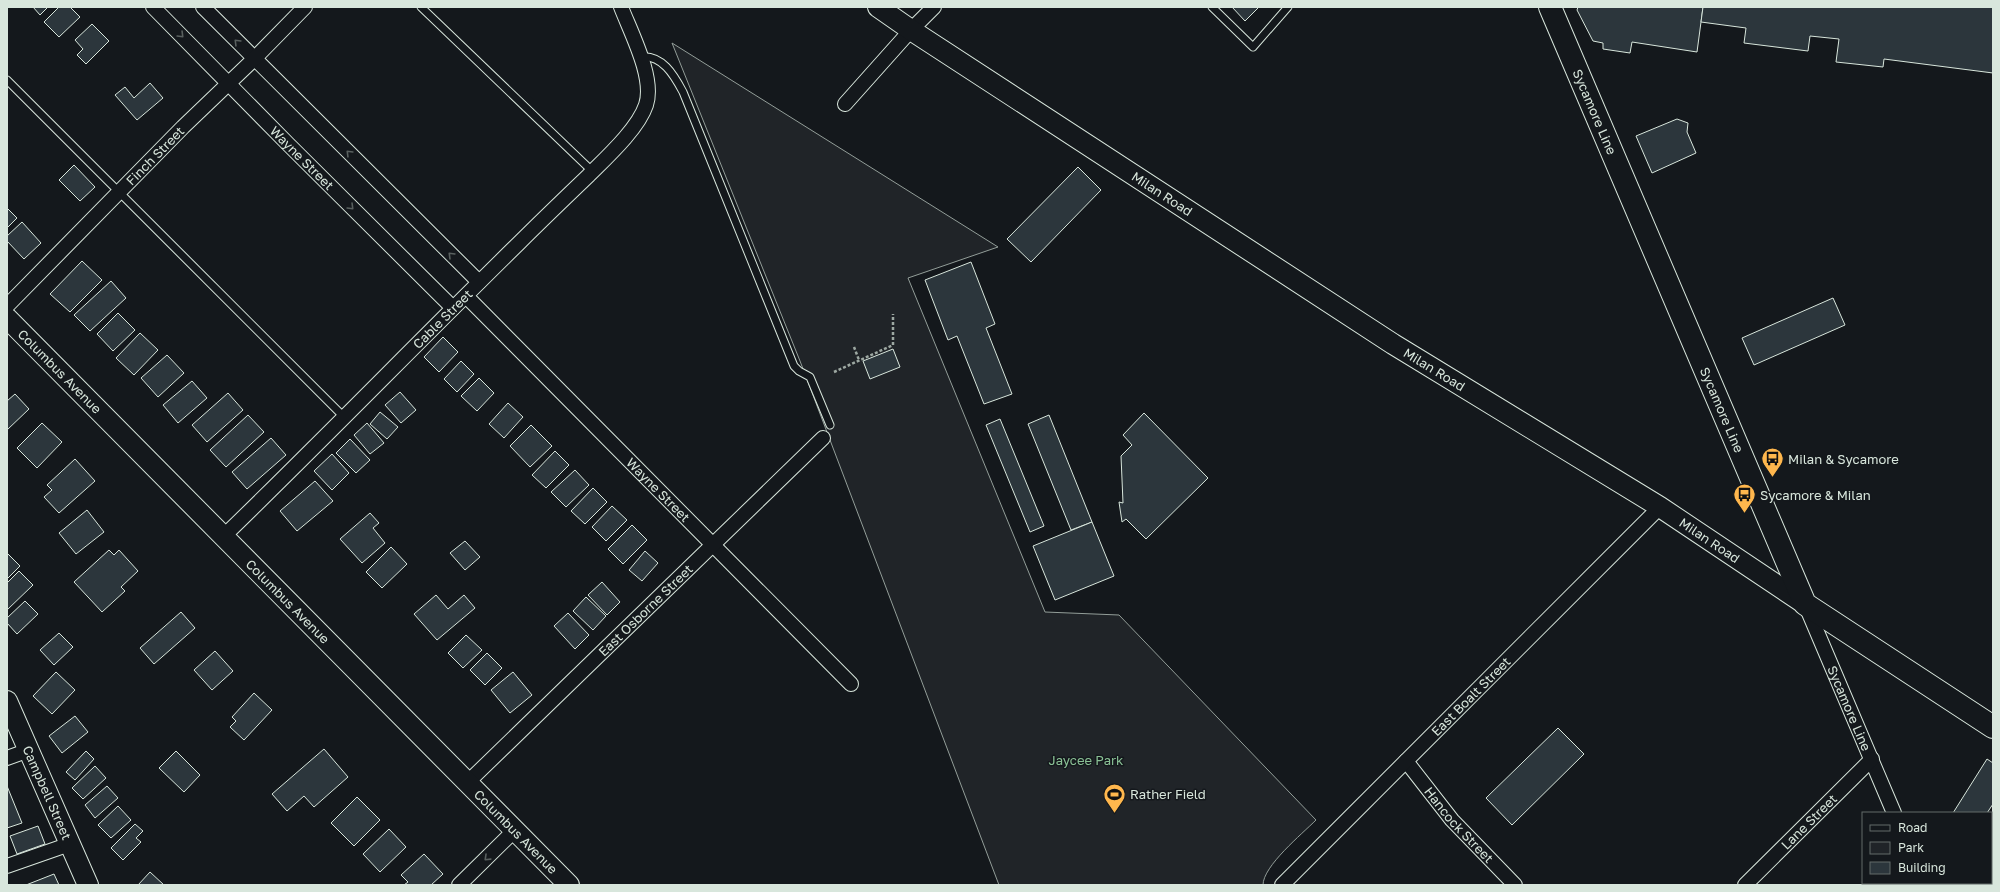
<svg xmlns="http://www.w3.org/2000/svg" width="2000" height="892" font-family="'Golos Text',sans-serif">
  <style>
    .green { fill: #202428; stroke: #939e99 }
    .building { fill: #2c363c; stroke: #d8e6dc }
    .lines { fill: none; stroke-linecap: round; stroke-linejoin: round }
    .lane-casing { stroke: #d8e6dc; stroke-width: 9 }
    .street-casing { stroke: #d8e6dc; stroke-width: 16 }
    .secondary-casing { stroke: #d8e6dc; stroke-width: 22 }
    .primary-casing { stroke: #d8e6dc; stroke-width: 24 }
    .path { stroke: #9da8a2; stroke-width: 2.5; stroke-dasharray: 3 2; stroke-linecap: butt }
    .lane { stroke: #14181c; stroke-width: 7 }
    .street { stroke: #14181c; stroke-width: 14 }
    .secondary { stroke: #14181c; stroke-width: 20 }
    .primary { stroke: #14181c; stroke-width: 22 }
    .oneway { stroke: #59605f }
    .labels { text-anchor: middle; stroke-width: 3; stroke-linejoin: round; paint-order: stroke }
    .street-label { font-size: 13px; fill: #d8e6dc; stroke: #14181c }
    .poi-label { font-size: 13px; fill: #d8e6dc; stroke: #14181c; text-anchor: start }
    .park-label { font-size: 13px; fill: #8ac095; stroke: #14181c }
  </style>
  <rect width="100%" height="100%" fill="#14181c"/>
  <path class="green" d="M672,43L998,247L908,278L1045,612L1119,615L1316,820C1302,834 1263,866 1263,885H999L800,361Z"/>
  <g class="building">
    <path d="M33,7H48L40,15Z"/>
    <path d="M59,7H70L80,17L59,37L44,22Z"/>
    <path d="M1232,7H1259L1245,21Z"/>
    <path d="M1578,7H1703L1697,52L1632,42L1630,53L1603,49V43L1593,41L1577,10Z"/>
    <path d="M1703,7H1993V73L1884,59L1883,67L1836,62L1839,39L1810,36L1808,51L1744,43L1746,28L1701,22Z"/>
    <path d="M92,24L109,41L86,64L77,55L83,49L75,40Z"/>
    <path d="M150,83L163,98L137,120L115,95L125,87L134,98Z"/>
    <path d="M1677,119L1688,123L1687,132L1696,153L1652,173L1636,136Z"/>
    <path d="M74,165L95,187L80,201L59,180Z"/>
    <path d="M1078,167L1101,190L1031,262L1007,239Z"/>
    <path d="M7,208L17,218L7,228Z"/>
    <path d="M22,222L41,243L24,259L7,241V236Z"/>
    <path d="M82,261L102,280L70,312L50,294Z"/>
    <path d="M971,262L995,324L986,328L1012,394L984,404L957,336L948,340L925,280Z"/>
    <path d="M111,281L126,298L90,331L74,315Z"/>
    <path d="M1833,298L1845,325L1754,365L1742,338Z"/>
    <path d="M118,313L135,330L113,351L97,334Z"/>
    <path d="M140,333L158,350L134,375L116,358Z"/>
    <path d="M443,337L458,352L439,372L424,357Z"/>
    <path d="M893,349L900,367L870,379L863,361Z"/>
    <path d="M167,355L184,373L158,397L141,378Z"/>
    <path d="M461,361L474,374L457,392L444,379Z"/>
    <path d="M479,378L494,393L477,411L461,396Z"/>
    <path d="M192,381L207,398L178,423L163,405Z"/>
    <path d="M400,392L416,410L401,423L385,405Z"/>
    <path d="M228,393L243,410L207,442L192,425Z"/>
    <path d="M15,394L29,409L7,430V401Z"/>
    <path d="M508,403L523,417L504,438L489,424Z"/>
    <path d="M380,412L398,427L387,439L370,424Z"/>
    <path d="M1144,413L1208,478L1146,539L1126,519L1122,522L1119,502L1123,503L1121,456L1132,445L1123,435Z"/>
    <path d="M248,415L264,432L226,467L210,450Z"/>
    <path d="M1049,415L1092,522L1071,530L1028,424Z"/>
    <path d="M1000,419L1044,526L1030,532L986,425Z"/>
    <path d="M42,423L62,442L37,468L17,448Z"/>
    <path d="M367,423L384,443L370,454L354,435Z"/>
    <path d="M531,425L552,446L530,467L510,446Z"/>
    <path d="M271,438L286,455L247,489L232,472Z"/>
    <path d="M350,439L370,460L356,473L336,453Z"/>
    <path d="M555,451L569,465L546,488L532,475Z"/>
    <path d="M332,454L349,473L332,490L314,471Z"/>
    <path d="M75,459L95,481L59,513L44,497L52,490L47,485Z"/>
    <path d="M575,470L589,485L566,507L551,492Z"/>
    <path d="M315,481L333,501L297,531L280,511Z"/>
    <path d="M593,488L607,502L585,524L571,511Z"/>
    <path d="M612,506L627,520L606,541L592,527Z"/>
    <path d="M87,510L104,532L76,554L59,533Z"/>
    <path d="M370,513L379,523L373,528L385,543L362,563L340,539Z"/>
    <path d="M1092,522L1114,576L1055,600L1033,546Z"/>
    <path d="M632,525L647,540L623,564L608,549Z"/>
    <path d="M465,541L480,557L465,570L450,553Z"/>
    <path d="M391,547L407,564L382,588L366,572Z"/>
    <path d="M109,550L114,555L119,550L138,571L121,587L125,591L102,612L74,582Z"/>
    <path d="M645,551L658,563L642,581L629,570Z"/>
    <path d="M8,554L20,566L7,579V555Z"/>
    <path d="M19,571L33,585L7,610V583Z"/>
    <path d="M602,582L620,602L607,615L588,595Z"/>
    <path d="M436,595L448,609L464,595L475,608L437,640L414,614Z"/>
    <path d="M586,597L606,616L593,630L573,611Z"/>
    <path d="M25,601L38,614L17,634L7,623V618Z"/>
    <path d="M181,612L195,628L154,664L140,648Z"/>
    <path d="M568,613L589,635L575,649L554,626Z"/>
    <path d="M59,633L73,647L54,665L40,650Z"/>
    <path d="M466,635L482,650L463,668L448,653Z"/>
    <path d="M215,651L233,671L212,690L194,670Z"/>
    <path d="M487,653L502,668L485,685L470,670Z"/>
    <path d="M56,672L75,690L52,714L33,696Z"/>
    <path d="M513,672L532,695L510,713L491,690Z"/>
    <path d="M254,693L272,710L244,740L230,727L236,721L232,717Z"/>
    <path d="M75,716L88,732L62,753L49,736Z"/>
    <path d="M1558,728L1584,754L1512,825L1486,798Z"/>
    <path d="M324,749L348,777L314,807L304,796L287,811L272,794Z"/>
    <path d="M86,751L94,759L75,780L66,772Z"/>
    <path d="M176,751L200,775L184,792L159,768Z"/>
    <path d="M1987,759L1993,763V804L1987,813H1953Z"/>
    <path d="M95,766L106,778L83,799L72,788Z"/>
    <path d="M7,786L22,823L7,828Z"/>
    <path d="M107,786L118,798L95,818L85,805Z"/>
    <path d="M357,797L380,820L354,846L331,823Z"/>
    <path d="M118,806L131,820L111,838L98,825Z"/>
    <path d="M135,824L143,831L136,838L141,842L123,860L111,848Z"/>
    <path d="M38,826L45,844L17,854L10,836Z"/>
    <path d="M389,829L406,847L380,872L363,854Z"/>
    <path d="M424,854L443,874L431,885H404L408,882L401,875Z"/>
    <path d="M150,872L164,885H138Z"/>
    <path d="M54,874L59,885H26Z"/>
  </g>
  <g class="lines">
    <defs>
      <g id="lane">
        <path d="M421,7L592,171"/>
        <path d="M1212,7L1253,47L1288,7"/>
        <path d="M640,57C662,54 674,75 683,92L794,366L799,371L810,377L830,425"/>
        <path d="M7,80L345,418"/>
      </g>
      <g id="street">
        <path id="s1" d="M153,7L288,144L453,308"/>
        <path d="M203,7L479,282"/>
        <path d="M845,104L911,30L934,7"/>
        <path id="s2" d="M466,296L851,684"/>
        <path id="s3" d="M7,306L183,127L254,59L305,7"/>
        <path id="s4" d="M224,536C324,439 420,340 519,243C542,220 565,198 588,176C606,158 638,129 646,105C655,78 631,33 621,7"/>
        <path id="s5" d="M1806,606L1894,813"/>
        <path d="M7,758L29,750"/>
        <path id="s6" d="M1406,761L1452,820L1515,885"/>
        <path id="s7" d="M468,782L823,438"/>
        <path d="M7,866L70,844"/>
        <path d="M1924,883L1925,885"/>
        <path d="M459,885L515,830"/>
        <path id="s8" d="M1282,885L1660,507"/>
        <path id="s9" d="M1745,885L1872,759"/>
      </g>
      <g id="secondary">
        <path id="s10" d="M878,7L911,30L1393,344L1660,507L1805,604"/>
        <path id="s11" d="M7,318L569,885"/>
        <path id="s12" d="M7,701L88,885"/>
      </g>
      <g id="primary">
        <path id="s13" d="M1550,7L1805,604L1993,727"/>
      </g>
    </defs>
    <use href="#lane" class="lane-casing"/>
    <use href="#street" class="street-casing"/>
    <use href="#secondary" class="secondary-casing"/>
    <use href="#primary" class="primary-casing"/>
    <g class="path">
      <path d="M854,347L859,360"/>
      <path d="M834,372L893,345V314"/>
    </g>
    <use href="#lane" class="lane"/>
    <use href="#street" class="street"/>
    <use href="#secondary" class="secondary"/>
    <use href="#primary" class="primary"/>
  </g>
  <defs><path id="oneway-chevron" d="M-2-3.5L2.5 0L-2 3.5" fill="none" stroke-width="1.6" stroke-linecap="round" stroke-linejoin="round"/></defs>
  <g class="oneway">
    <use href="#oneway-chevron" transform="translate(181 35) rotate(45)"/>
    <use href="#oneway-chevron" transform="translate(237 42) rotate(-135)"/>
    <use href="#oneway-chevron" transform="translate(349 153) rotate(-135)"/>
    <use href="#oneway-chevron" transform="translate(351 207) rotate(45)"/>
    <use href="#oneway-chevron" transform="translate(451 255) rotate(-135)"/>
    <use href="#oneway-chevron" transform="translate(487 858) rotate(136)"/>
  </g>
  <defs>
    <symbol id="bus-pin" viewBox="-11 -11 22 30"><path d="M0 17L-7.5 6A9.5 9.5 0 1 1 7.5 6Z" fill="#ffb74d" stroke="#14181c"/><path d="M-5-6H5V4H4V6H2V4H-2V6H-4V4H-5ZM-3.5-4V0h7V-4ZM-3.5 1.2v1.5H-2V1.2ZM2 1.2v1.5H3.5V1.2Z" fill="#111"/></symbol>
    <symbol id="stadium-pin" viewBox="-11 -11 22 30"><path d="M0 17L-7.5 6A9.5 9.5 0 1 1 7.5 6Z" fill="#ffb74d" stroke="#14181c"/><path d="M0-5a6.5 5 0 1 0 0 10a6.5 5 0 1 0 0-10ZM-3.5-1.8h7v3.6h-7Z" fill="#111"/></symbol>
  </defs>
  <g fill-rule="evenodd">
    <use href="#bus-pin" x="1760" y="446" width="25" height="34"/>
    <use href="#bus-pin" x="1732" y="482" width="25" height="34"/>
    <use href="#stadium-pin" x="1102" y="782" width="25" height="34"/>
  </g>
  <g class="labels">
    <g class="street-label">
      <text dy="5" stroke="none"><textPath href="#s13" startOffset="114">Sycamore Line</textPath></text>
      <text dy="5" stroke="none"><textPath href="#s3" startOffset="211">Finch Street</textPath></text>
      <text dy="5" stroke="none"><textPath href="#s1" startOffset="212">Wayne Street</textPath></text>
      <text dy="5" stroke="none"><textPath href="#s10" startOffset="340">Milan Road</textPath></text>
      <text dy="5" stroke="none"><textPath href="#s4" startOffset="308">Cable Street</textPath></text>
      <text dy="5" stroke="none"><textPath href="#s10" startOffset="664">Milan Road</textPath></text>
      <text dy="5" stroke="none"><textPath href="#s11" startOffset="75">Columbus Avenue</textPath></text>
      <text dy="5" stroke="none"><textPath href="#s13" startOffset="438">Sycamore Line</textPath></text>
      <text dy="5" stroke="none"><textPath href="#s2" startOffset="273">Wayne Street</textPath></text>
      <text dy="5" stroke="none"><textPath href="#s10" startOffset="988">Milan Road</textPath></text>
      <text dy="5" stroke="none"><textPath href="#s11" startOffset="399">Columbus Avenue</textPath></text>
      <text dy="5" stroke="none"><textPath href="#s7" startOffset="247">East Osborne Street</textPath></text>
      <text dy="5" stroke="none"><textPath href="#s8" startOffset="267">East Boalt Street</textPath></text>
      <text dy="5" stroke="none"><textPath href="#s5" startOffset="111">Sycamore Line</textPath></text>
      <text dy="5" stroke="none"><textPath href="#s12" startOffset="100">Campbell Street</textPath></text>
      <text dy="5" stroke="none"><textPath href="#s9" startOffset="90">Lane Street</textPath></text>
      <text dy="5" stroke="none"><textPath href="#s6" startOffset="83">Hancock Street</textPath></text>
      <text dy="5" stroke="none"><textPath href="#s11" startOffset="723">Columbus Avenue</textPath></text>
    </g>
    <g class="poi-label">
      <text x="1788" y="464">Milan &amp; Sycamore</text>
      <text x="1760" y="500">Sycamore &amp; Milan</text>
      <text x="1130" y="799">Rather Field</text>
    </g>
    <g class="park-label">
      <text x="1086" y="765">Jaycee Park</text>
    </g>
  </g>
  <rect width="2000" height="892" fill="none" stroke="#d8e6dc" stroke-width="16"/>
  <rect x="1862" y="812" width="130" height="72" fill="#14181c" stroke="#626a69"/>
  <rect x="1870" y="825" width="20" height="6" fill="#14181c" stroke="#626a69"/>
  <text x="1898" y="832" font-size="12" fill="#d8e6dc">Road</text>
  <rect x="1870" y="842" width="20" height="12" fill="#202428" stroke="#626a69"/>
  <text x="1898" y="852" font-size="12" fill="#d8e6dc">Park</text>
  <rect x="1870" y="862" width="20" height="12" fill="#2c363c" stroke="#626a69"/>
  <text x="1898" y="872" font-size="12" fill="#d8e6dc">Building</text>
</svg>
